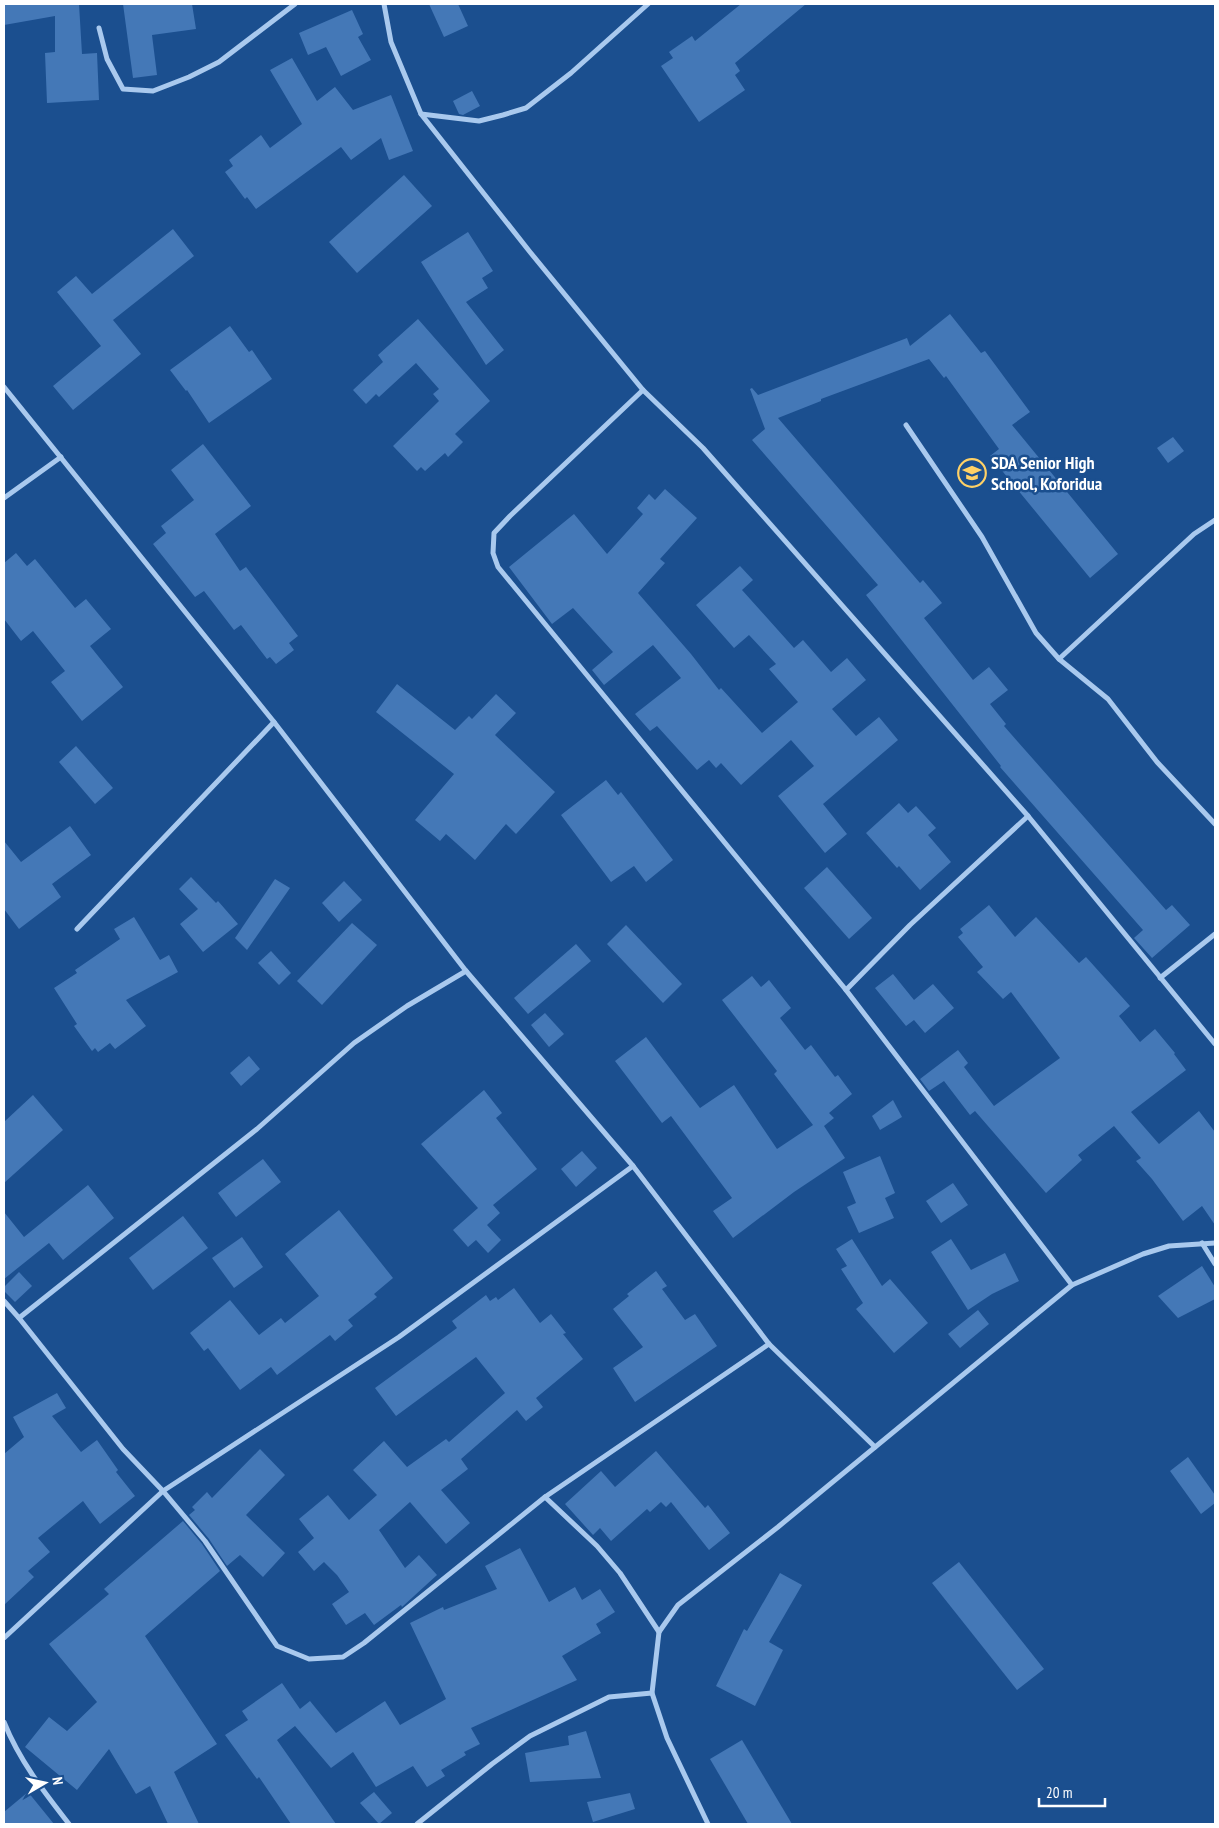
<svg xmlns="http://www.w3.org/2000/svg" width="1219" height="1828" font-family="'PT Sans Narrow',sans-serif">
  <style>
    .building { fill: #4478b7 }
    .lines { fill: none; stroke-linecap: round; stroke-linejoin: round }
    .street { stroke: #a9c9ee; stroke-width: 5 }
    .labels { text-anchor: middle; stroke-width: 5; stroke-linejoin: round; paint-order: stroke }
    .poi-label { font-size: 18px; font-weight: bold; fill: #fff; stroke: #1b4f8f; text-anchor: start }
  </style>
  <rect width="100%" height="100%" fill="#1b4f8f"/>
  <g class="building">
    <path d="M4,4H79L82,54L97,53L99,100L47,103L45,53L55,52V16L4,25Z"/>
    <path d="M123,4H192L196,29L152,35L157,75L133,78Z"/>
    <path d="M429,4H458L468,26L444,37Z"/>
    <path d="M741,4H806L735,63L740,71L735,75L745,90L699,122L661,66L673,58L669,52L692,36L695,41Z"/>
    <path d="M352,10L363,34L358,37L371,60L341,76L326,47L308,55L299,33Z"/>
    <path d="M292,58L317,101L335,87L353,110L391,95L413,151L389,160L381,138L351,160L341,147L256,209L247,197L245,199L225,172L233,166L229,160L261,135L270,148L302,124L270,70Z"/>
    <path d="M472,91L480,106L463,115L459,114L453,101Z"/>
    <path d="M404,175L432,206L357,273L329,242Z"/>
    <path d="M173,229L194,256L113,320L141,354L73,410L53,386L101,346L57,292L76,276L92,294Z"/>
    <path d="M468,232L493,271L482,278L488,288L466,302L504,350L486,365L421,262Z"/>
    <path d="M950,314L981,353L985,351L1030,412L1012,425L1118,554L1090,578L990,456L999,449L946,376L944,378L929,359L821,399V401L778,418L920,583L923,580L942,603L924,618L973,680L989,667L1008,690L990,704L1006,724L1004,726L1166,910L1172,905L1190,925L1152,958L1134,938L1143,930L1000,767L1001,766L866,595L878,585L752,440L765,429L750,389L752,388L758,395L907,338L910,346Z"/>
    <path d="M418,319L490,401L455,434L463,442L448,457L445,453L425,471L421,467L417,471L393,446L439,401L433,394L439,389L416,363L379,397L376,394L366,404L353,390L383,362L378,355Z"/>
    <path d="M230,326L249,352L252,350L272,379L209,423L187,390L186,391L170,370Z"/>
    <path d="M1173,437L1184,451L1168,463L1157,448Z"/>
    <path d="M203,444L251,506L215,534L240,571L246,567L298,636L289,643L294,650L276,664L270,657L267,659L241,625L234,630L204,591L195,597L153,544L166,533L161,526L194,500L171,470Z"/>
    <path d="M665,489L697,518L660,559L665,563L638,593L691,654L719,690L721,688L762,733L798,702L769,669L776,664L749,635L734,648L696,605L740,566L753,580L742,590L794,648L803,640L831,672L847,658L866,680L832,709L856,736L879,717L898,740L823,804L847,834L825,853L778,796L814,766L791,740L741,785L721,763L716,768L709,760L697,770L657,726L650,731L635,714L681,678L653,645L604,685L592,670L613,652L573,608L552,624L509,567L574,514L607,554L643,514L637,508L649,494L655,500Z"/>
    <path d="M16,553L27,566L35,559L75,608L86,599L111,629L90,646L123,687L82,721L51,682L65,671L33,631L21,641L4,619V563Z"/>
    <path d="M397,684L455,730L469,716L472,719L496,694L516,713L495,735L555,792L516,834L506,824L475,860L446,834L440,841L415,820L454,774L376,712Z"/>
    <path d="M76,746L113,788L95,804L59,762Z"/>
    <path d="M606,780L618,795L621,792L673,860L646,882L634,866L611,882L561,815Z"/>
    <path d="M899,803L908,813L916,806L936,828L928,835L951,862L920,890L899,866L897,868L866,833Z"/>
    <path d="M70,826L91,855L52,884L61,897L19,929L4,909V841L21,862Z"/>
    <path d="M827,867L872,918L849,939L804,888Z"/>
    <path d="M191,877L216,903L218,901L238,924L203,952L180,924L198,909L179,889Z"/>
    <path d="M275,879L290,888L247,950L235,938Z"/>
    <path d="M344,881L362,900L339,922L322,903Z"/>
    <path d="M989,905L1015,937L1036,917L1079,963L1086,957L1130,1006L1119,1016L1140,1042L1155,1029L1175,1053L1174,1054L1186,1070L1131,1112L1159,1144L1199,1111L1215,1132V1225L1202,1206L1183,1221L1152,1179L1136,1161L1141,1158L1114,1126L1078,1155L1082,1160L1046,1193L975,1111L970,1115L944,1081L929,1091L920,1079L958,1050L968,1063L964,1067L994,1106L1060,1058L1011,992L1003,999L977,972L983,967L958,937L963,933L960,929Z"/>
    <path d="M134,917L160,960L169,955L178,972L126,1000L146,1026L115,1049L110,1043L98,1052L95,1048L92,1051L74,1026L77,1024L54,988L77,973L75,970L120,939L114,929Z"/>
    <path d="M352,923L377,945L322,1005L297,981Z"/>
    <path d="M626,925L682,984L663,1003L607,944Z"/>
    <path d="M576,944L591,961L528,1014L514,998Z"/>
    <path d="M271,951L291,973L279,985L258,963Z"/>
    <path d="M893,974L914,1000L933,984L954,1008L925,1033L914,1020L906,1026L875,988Z"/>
    <path d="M752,976L761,987L769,980L791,1008L780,1018L805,1050L811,1045L835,1077L838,1075L852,1094L829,1113L834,1118L824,1126L845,1158L794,1192L733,1238L713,1211L732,1198L671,1116L662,1123L615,1061L646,1037L700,1108L734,1085L777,1149L813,1125L774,1074L777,1071L722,1000Z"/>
    <path d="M545,1013L564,1034L549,1047L531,1025Z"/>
    <path d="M249,1056L260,1069L241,1086L230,1073Z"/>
    <path d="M484,1090L502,1113L496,1118L537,1169L493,1205L500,1213L487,1225L501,1240L488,1253L476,1240L468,1247L453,1230L478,1208L421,1144Z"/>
    <path d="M33,1095L63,1130L4,1183V1122Z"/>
    <path d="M893,1100L902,1117L880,1130L872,1116Z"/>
    <path d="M582,1151L597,1168L576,1187L561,1169Z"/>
    <path d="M880,1156L895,1193L885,1198L894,1218L859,1233L847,1207L856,1203L843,1172Z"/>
    <path d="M263,1159L281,1182L236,1217L218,1193Z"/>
    <path d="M953,1183L968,1205L941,1223L926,1201Z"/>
    <path d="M88,1185L114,1218L63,1260L49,1243L4,1279V1212L24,1237Z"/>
    <path d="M339,1210L393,1278L374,1294L377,1297L348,1320L353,1326L335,1341L330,1335L277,1375L271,1367L240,1390L208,1348L204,1351L190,1333L230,1300L259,1335L281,1318L285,1323L319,1296L285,1254Z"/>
    <path d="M183,1216L208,1248L153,1290L129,1258Z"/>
    <path d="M242,1237L263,1267L234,1288L212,1258Z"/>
    <path d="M852,1239L882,1286L890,1279L928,1323L894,1353L856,1309L863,1303L841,1269L847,1266L836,1249Z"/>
    <path d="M951,1239L971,1270L1005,1253L1019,1281L992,1294L968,1310L931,1252Z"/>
    <path d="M1202,1266L1215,1287V1299L1178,1318L1158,1296Z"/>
    <path d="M656,1271L667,1286L662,1289L685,1320L695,1314L717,1346L635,1402L613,1368L643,1347L613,1309L629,1296L627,1294Z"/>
    <path d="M19,1272L32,1286L15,1302L4,1291V1287Z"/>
    <path d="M514,1288L540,1323L551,1314L566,1333L563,1334L583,1359L536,1398L543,1407L526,1421L517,1410L461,1459L468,1469L441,1490L470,1523L446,1544L410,1502L379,1530L405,1568L419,1555L437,1575L402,1607L401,1605L374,1625L365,1613L346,1625L332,1604L349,1592L337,1575L324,1562L314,1571L298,1552L314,1538L299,1519L328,1495L349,1520L377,1495L353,1470L384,1441L407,1467L446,1439L449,1442L505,1393L476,1357L396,1416L375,1388L457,1328L452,1321L486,1295L490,1301L496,1297L498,1300Z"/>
    <path d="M978,1310L989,1324L960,1348L948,1334Z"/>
    <path d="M57,1393L66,1408L52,1416L81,1452L97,1440L118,1470L116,1472L135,1496L100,1524L83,1501L38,1538L50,1552L28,1571L34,1577L4,1605V1454L24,1437L13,1417Z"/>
    <path d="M260,1449L285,1475L246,1515L285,1553L263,1577L240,1555L227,1566L209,1539L189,1515L195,1510L192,1507L207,1492L212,1498Z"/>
    <path d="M656,1451L705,1508L708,1505L730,1533L709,1550L671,1502L666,1507L661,1502L650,1512L647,1509L611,1541L600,1528L593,1535L565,1504L601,1471L615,1487Z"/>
    <path d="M1188,1457L1215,1495V1503L1201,1514L1170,1471Z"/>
    <path d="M183,1521L202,1544L220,1571L145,1636L217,1744L174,1772L199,1824H168L150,1786L136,1794L109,1749L77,1790L25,1747L49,1717L67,1731L97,1702L49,1644L109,1594L104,1589Z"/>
    <path d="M520,1548L549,1602L575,1587L582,1600L600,1589L615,1612L596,1624L601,1633L562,1656L577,1680L471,1728L480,1744L464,1752L466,1755L441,1770L445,1776L427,1787L413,1766L376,1787L353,1752L331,1768L295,1726L277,1740L336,1824H291L259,1777L257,1779L225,1735L248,1720L242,1711L282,1683L300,1709L310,1701L336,1733L385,1701L400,1725L446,1699L410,1623L443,1607L444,1610L497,1589L485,1566Z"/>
    <path d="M959,1562L1044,1669L1017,1690L932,1583Z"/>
    <path d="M780,1573L802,1585L769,1642L783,1650L755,1706L716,1686L744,1629L747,1631Z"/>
    <path d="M586,1731L601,1778L530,1782L525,1753L569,1745L568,1736Z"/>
    <path d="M742,1740L792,1824H748L710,1759Z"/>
    <path d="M28,1792L54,1824H4V1812Z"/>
    <path d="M374,1792L392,1813L379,1824L360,1803Z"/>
    <path d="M630,1793L635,1809L593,1822L587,1802Z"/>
  </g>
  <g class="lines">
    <g class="street">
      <path d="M384,4L391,42L421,114L530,252L643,390L703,448L1028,816L1215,1044"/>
      <path d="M99,28L107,59L123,89L153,91L189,77L219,62L295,4"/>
      <path d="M421,114L479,121L503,115L526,108L571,73L648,4"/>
      <path d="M4,387L274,722L466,971L633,1166L769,1344L875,1447"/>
      <path d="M643,390L510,516L494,533L493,553L498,567L846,990L1072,1285"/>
      <path d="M906,425L982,537L1036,633L1059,659L1108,699L1157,762L1215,824"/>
      <path d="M4,498L61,457"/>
      <path d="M1059,659L1194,534L1215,520"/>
      <path d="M77,929L274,722"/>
      <path d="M1160,978L1215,934"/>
      <path d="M846,990L910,925L1028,816"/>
      <path d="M1202,1243L1215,1264"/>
      <path d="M4,1301L19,1318L123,1449L163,1491L205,1541L277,1646L309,1659L343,1657L364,1643L545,1497L769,1344"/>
      <path d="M19,1318L257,1129L354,1043L407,1006L466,971"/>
      <path d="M545,1497L597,1546L620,1573L659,1632"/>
      <path d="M4,1638L163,1491L399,1337L633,1166"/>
      <path d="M4,1722C19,1760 44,1792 69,1824"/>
      <path d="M417,1824L492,1764L530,1736L609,1697L652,1693"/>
      <path d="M708,1824L667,1738L652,1693L659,1632L678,1605L778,1527L1072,1285L1143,1254L1169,1246L1215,1243"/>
    </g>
  </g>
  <defs>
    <symbol id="school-ring" viewBox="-11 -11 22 22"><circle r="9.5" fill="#1b4f8f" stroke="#ffd166" stroke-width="1.5"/><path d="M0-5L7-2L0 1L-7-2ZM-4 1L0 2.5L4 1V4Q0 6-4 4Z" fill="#ffd166"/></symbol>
  </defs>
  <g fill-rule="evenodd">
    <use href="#school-ring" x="956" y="457" width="32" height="32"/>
  </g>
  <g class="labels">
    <g class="poi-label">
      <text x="991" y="469">SDA Senior High<tspan x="991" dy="21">School, Koforidua</tspan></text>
    </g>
  </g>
  <rect width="1219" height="1828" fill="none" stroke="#ffffff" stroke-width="10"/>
  <g transform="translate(45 1783) rotate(81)" stroke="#1b4f8f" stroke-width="4" paint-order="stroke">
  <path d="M0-4L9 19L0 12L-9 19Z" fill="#ffffff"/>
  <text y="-8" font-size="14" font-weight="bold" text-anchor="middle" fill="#ffffff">N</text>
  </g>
  <path d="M1039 1798v8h66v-8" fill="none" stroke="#ffffff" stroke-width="2.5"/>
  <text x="1046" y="1798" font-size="15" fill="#ffffff" stroke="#1b4f8f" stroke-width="4" paint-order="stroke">20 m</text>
</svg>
